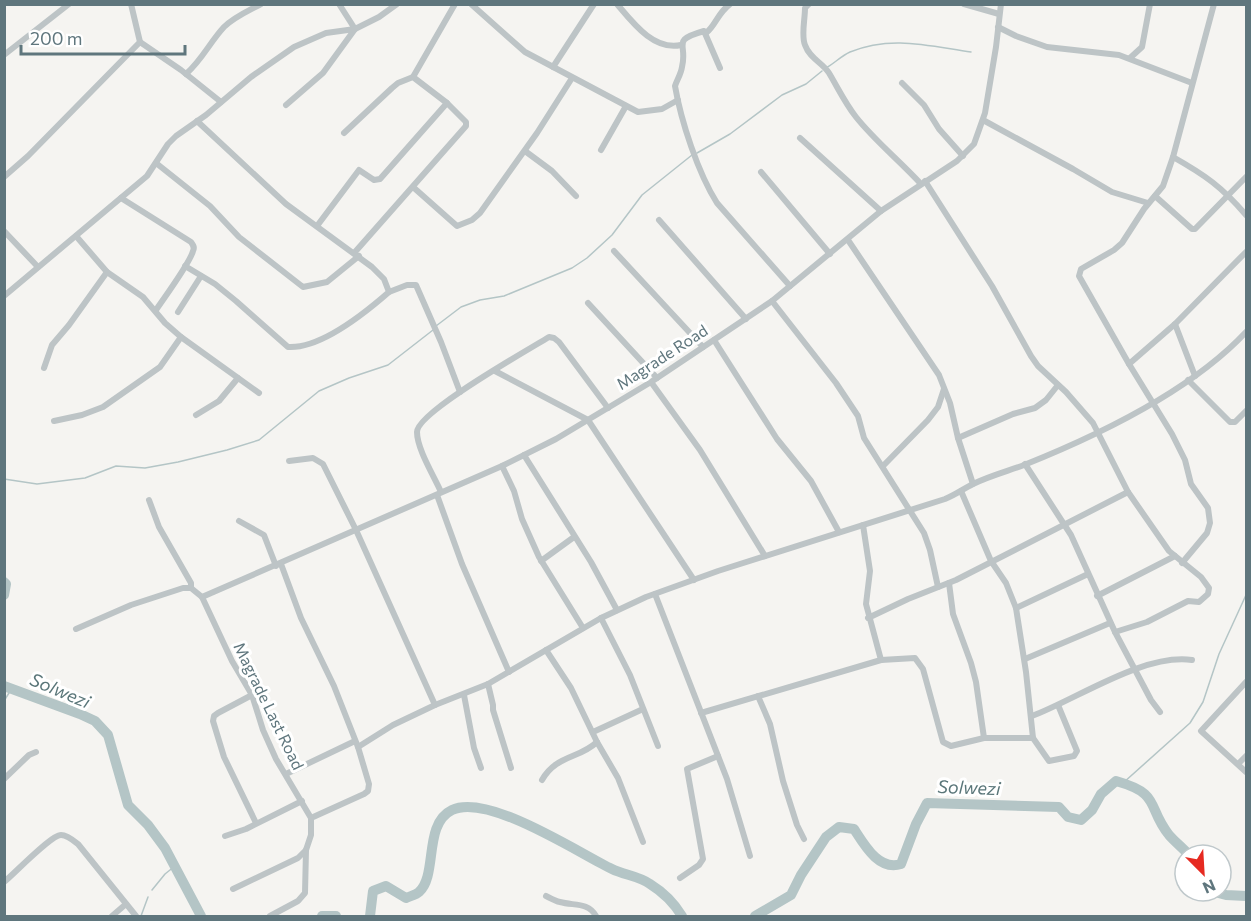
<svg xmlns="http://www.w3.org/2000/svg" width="1251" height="921" font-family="Commissioner,sans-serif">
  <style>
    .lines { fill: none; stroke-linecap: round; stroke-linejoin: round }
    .stream { stroke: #b4c5c6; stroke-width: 1.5 }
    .river { stroke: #b4c5c6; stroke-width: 10 }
    .minor { stroke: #bdc4c6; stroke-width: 6 }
    .labels { text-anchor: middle; stroke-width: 6; stroke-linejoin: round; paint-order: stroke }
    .street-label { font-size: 16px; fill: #5f767d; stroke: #fff }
    .water-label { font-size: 18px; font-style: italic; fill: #5a7679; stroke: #fff }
  </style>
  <rect width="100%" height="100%" fill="#f5f4f1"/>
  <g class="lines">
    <g class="stream">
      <path d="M826,68C835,63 841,56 850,52C891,35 929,46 971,52"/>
      <path d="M697,153L730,134L782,95L806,84L822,71"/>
      <path d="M436,326L461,307L480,300L504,296L572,268L587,258L612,235L642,195L692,155"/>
      <path d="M4,479L37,484L85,478L116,466L145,468L178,462L227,450L259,440L319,391L349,378L388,365L433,330"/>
      <path d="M4,701L12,688"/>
      <path d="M1123,783L1190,723L1203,702L1219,654L1246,595"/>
      <path d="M152,890L165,874L175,866"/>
      <path d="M141,916L148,897"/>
    </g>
    <g class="river">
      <path d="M4,582L6,584L4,595"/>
      <path d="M4,686L80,714L95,721L108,735L128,805L148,825L165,848L201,916"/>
      <path d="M1211,891L1226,895L1246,896"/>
      <path d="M322,916H336"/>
      <path d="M370,916L373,891L386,886L406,898C410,896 416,895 419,892C438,875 423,824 452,810C488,793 577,852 612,869C624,875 639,876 650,884C663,892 674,903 682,916"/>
      <path d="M755,916L791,895L801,875L826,837L839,827L854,829C865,846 879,871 901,864L916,824L927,803L1059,807L1068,817L1081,820L1092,810L1101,794L1116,781C1162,794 1146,806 1169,835C1175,842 1183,848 1189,855"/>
    </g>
    <g class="minor">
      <path d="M471,4L525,52L638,112L662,109L678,100"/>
      <path d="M617,4C633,23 654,51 681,45"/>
      <path d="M809,4L805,8C805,20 801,35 805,45C810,59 822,62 829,73C838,88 845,103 856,117C875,141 900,161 921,184"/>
      <path d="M964,4L999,14"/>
      <path d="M1214,4L1173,157L1163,186L1144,209L1122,243L1114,250L1081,269L1079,276L1129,364L1175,324L1246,252"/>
      <path d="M998,27L1016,36L1047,47L1119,55L1192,83"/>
      <path d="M706,33C716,25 717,14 730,4"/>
      <path d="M140,42L181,70L221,102"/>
      <path d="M4,55L69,4"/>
      <path d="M1130,58L1142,47L1150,4"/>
      <path d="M553,67L594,4"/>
      <path d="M720,68L704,31C670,41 688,43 682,67C681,74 677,80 675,86C681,121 698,173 717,203L790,286"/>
      <path d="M186,74C202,60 210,42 224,27C234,17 248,11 261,4"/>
      <path d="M413,77L455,4"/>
      <path d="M902,83L924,105L939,129L963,156"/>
      <path d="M286,105L323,73L355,29L339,4"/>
      <path d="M983,120L1073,169L1112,192L1148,203"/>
      <path d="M344,133L392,88L398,83L413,77L447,103L466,122V126L355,252"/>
      <path d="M800,138L881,211"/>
      <path d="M601,150L626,106"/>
      <path d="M525,151L552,171L576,196"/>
      <path d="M1173,157C1205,175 1222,187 1246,215"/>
      <path d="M156,163L210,206L239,237L303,287L327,282L359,256"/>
      <path d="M761,172L830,254"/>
      <path d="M4,177L28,156L140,42L131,4"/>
      <path d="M925,181L992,286L1031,356L1038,366L1066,392L1093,423L1128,492L1169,551L1201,577L1209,588L1208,594L1199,602L1188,601L1147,622L1115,632"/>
      <path d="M413,187L457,226L472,220L480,213L537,133L572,78"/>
      <path d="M1155,196L1192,229H1195L1246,177"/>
      <path d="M121,198L191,242C193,245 195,247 193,251C190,263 164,298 156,310"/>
      <path d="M659,220L746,319"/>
      <path d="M317,226L359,170L374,180L380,179L447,103"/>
      <path d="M4,231L38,267"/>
      <path d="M76,236L107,272L143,297L165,323L181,337L259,393"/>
      <path d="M848,240L939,375L950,403L958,438L973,484"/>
      <path d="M614,251L703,347"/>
      <path d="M185,266L215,284L236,301L288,347C321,349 365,313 389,292L384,279L372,267L286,204L197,121"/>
      <path d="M389,292L407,285H416L441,342L460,392"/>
      <path d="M4,296L147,176L168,144L176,136L206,115L251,77L294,47L326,33L355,29L379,17L397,4"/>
      <path d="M772,301L836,383L858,416L864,438L924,533L930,550L938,587"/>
      <path d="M588,303L657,378"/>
      <path d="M178,312L201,276"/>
      <path d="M1175,324L1195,376"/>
      <path d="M714,340L777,439L811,481L839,532"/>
      <path d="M1129,364L1172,434L1185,460L1191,484L1208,508L1210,523L1207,533L1182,563"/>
      <path d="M44,368L52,345L69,325L107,272"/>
      <path d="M495,371L588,420L694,580"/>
      <path d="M1188,380L1230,422H1235L1246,411"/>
      <path d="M651,382L700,450L765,556"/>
      <path d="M196,415L219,401L238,378"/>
      <path d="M54,421L82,415L103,407L160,367L181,337"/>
      <path d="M958,438L1013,414L1035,408L1046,400L1058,385"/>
      <path d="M524,455L591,562L617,610"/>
      <path d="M289,461L313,458L323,464L356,530L435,705L488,684L601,618L646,597L718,571L945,499C955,495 963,489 973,484C989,476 1008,471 1024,465C1099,435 1191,391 1246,332"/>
      <path d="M1025,464L1071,535L1115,632L1151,700L1160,712"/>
      <path d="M502,466L514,491L522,519L539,557L583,628"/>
      <path d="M883,466L928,420L938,407L944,389"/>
      <path d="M961,491L991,561L1006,583L1016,608L1026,672L1033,738L1049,761L1074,756L1077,751L1058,705"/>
      <path d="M441,492C434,476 417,449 417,432C417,412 528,350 549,337L554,338L559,342L608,408"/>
      <path d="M437,495L462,564L509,672"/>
      <path d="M149,500L159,527L191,583V588"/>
      <path d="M239,521L264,535L276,566"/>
      <path d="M863,525L870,571L866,604L881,660"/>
      <path d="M541,561L574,537"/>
      <path d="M281,564L301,618L334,686L358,747L369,784L368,791L364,794L311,818"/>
      <path d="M949,583L953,614L971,663L976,682L984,738"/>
      <path d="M655,594L727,779L750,856"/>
      <path d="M1097,596L1175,556"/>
      <path d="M202,597L502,466L556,439L651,382L772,301L881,211L957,161L974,144L985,113L996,47L1001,4"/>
      <path d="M1016,608L1088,574"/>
      <path d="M601,618L630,675L658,746"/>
      <path d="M868,618L908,599L956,580L1128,492"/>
      <path d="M76,629L131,605L183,588H191L202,597L232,661L252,695L263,730L276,759L311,818V835L306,850L298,858L233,889"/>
      <path d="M546,650L571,688L597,742L618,778L643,842"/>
      <path d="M1025,659L1110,623"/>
      <path d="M1246,682L1201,731L1246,772"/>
      <path d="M488,684L493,705V710L511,768"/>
      <path d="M252,695L218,713L214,716L213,721L224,757L256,823"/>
      <path d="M464,695L474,748L481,768"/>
      <path d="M758,696L770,724L783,781L797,825L804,839"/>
      <path d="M701,713L881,660L915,658L923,669L943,742L951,746L984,738H1033"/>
      <path d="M1032,716C1077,699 1144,653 1192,660"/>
      <path d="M593,732L643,709"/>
      <path d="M358,747L393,725L435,705"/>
      <path d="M1238,764L1246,756"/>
      <path d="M286,774L355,741"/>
      <path d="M4,779L29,755L36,752"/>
      <path d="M542,780C556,755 579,759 597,742"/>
      <path d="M225,836L246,829L302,801"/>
      <path d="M680,878L699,865L703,859L687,769L718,756"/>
      <path d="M4,882C14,874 51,835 61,835C67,835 73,840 78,844L136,916"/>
      <path d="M546,896C550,898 555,901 560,902C574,906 588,902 596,916"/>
      <path d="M112,916L126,904"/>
      <path d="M270,916L298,901L305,893L306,850"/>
    </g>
  </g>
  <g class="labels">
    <g class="street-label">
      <text transform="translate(662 357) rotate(-33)" y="6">Magrade Road</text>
      <text transform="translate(269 706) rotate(64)" y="6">Magrade Last Road</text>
    </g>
    <g class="water-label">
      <text transform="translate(60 691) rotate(23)" y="6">Solwezi</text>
      <text transform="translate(969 788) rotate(2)" y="6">Solwezi</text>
    </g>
  </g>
  <rect width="1251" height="921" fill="none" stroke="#5f767d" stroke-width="12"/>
  <g transform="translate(1203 873) rotate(156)"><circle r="28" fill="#ffffff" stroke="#bfc8cb" stroke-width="1.5"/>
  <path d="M0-4.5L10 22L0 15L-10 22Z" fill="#e62a21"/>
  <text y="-9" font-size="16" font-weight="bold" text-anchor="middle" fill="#5f767d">N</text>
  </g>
  <path d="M21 45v9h164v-9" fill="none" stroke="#5f767d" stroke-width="3"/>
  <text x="30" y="45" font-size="18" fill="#5f767d" stroke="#ffffff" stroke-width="4.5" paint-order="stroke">200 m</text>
</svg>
